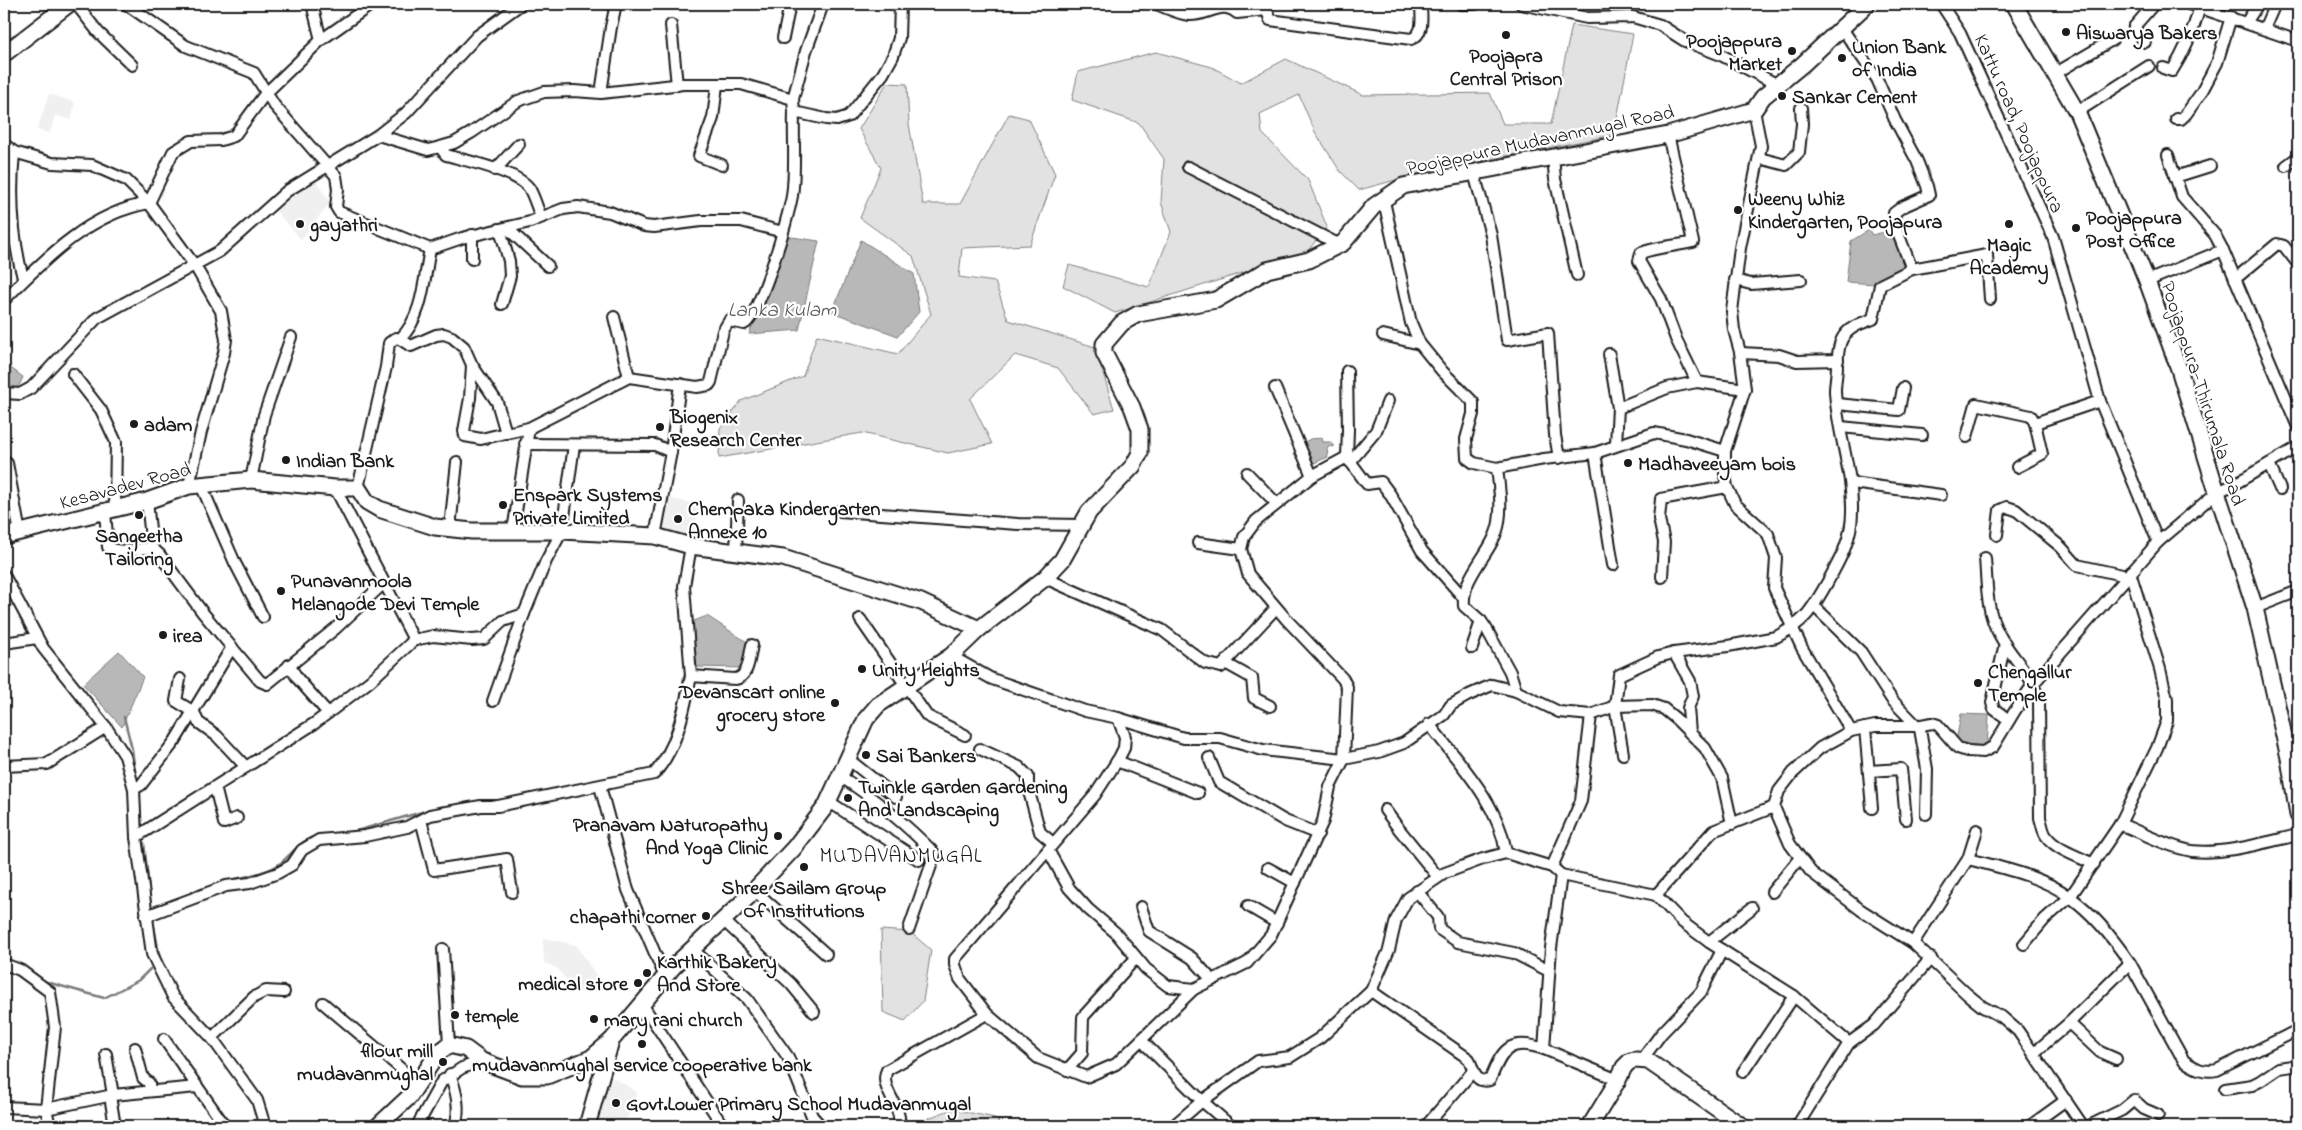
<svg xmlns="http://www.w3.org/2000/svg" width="2302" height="1130" font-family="'Indie Flower',sans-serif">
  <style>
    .built { fill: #f0f0f0 }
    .green { fill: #e2e2e2; stroke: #7f7f7f }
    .water { fill: #b8b8b8; stroke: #7a7a7a }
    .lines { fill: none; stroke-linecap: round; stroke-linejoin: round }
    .stream { stroke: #7a7a7a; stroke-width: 2.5 }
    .street-casing { stroke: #1c1c1c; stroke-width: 14 }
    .secondary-casing { stroke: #1c1c1c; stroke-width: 19 }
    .street { stroke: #fff; stroke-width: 10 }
    .secondary { stroke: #fff; stroke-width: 15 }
    .poi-dot { fill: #1c1c1c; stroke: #fff; stroke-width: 2 }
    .labels { text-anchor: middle; stroke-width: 4.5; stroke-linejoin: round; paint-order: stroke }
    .poi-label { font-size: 20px; font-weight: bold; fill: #1c1c1c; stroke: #fff; text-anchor: start }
    .street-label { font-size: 20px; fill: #1c1c1c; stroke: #fff }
    .water-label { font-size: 21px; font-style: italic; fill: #5a5a5a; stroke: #fff }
    .neighbourhood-label { font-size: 21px; letter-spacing: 1px; fill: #1c1c1c; stroke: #fff }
  </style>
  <rect width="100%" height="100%" fill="#fff"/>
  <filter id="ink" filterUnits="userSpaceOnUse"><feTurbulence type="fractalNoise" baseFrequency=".02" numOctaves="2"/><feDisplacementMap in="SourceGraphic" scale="10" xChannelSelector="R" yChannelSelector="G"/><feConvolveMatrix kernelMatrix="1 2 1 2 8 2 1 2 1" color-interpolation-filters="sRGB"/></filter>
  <g filter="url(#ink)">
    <g class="built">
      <path d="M49,94L75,102L71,120L55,115L50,133L37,130Z"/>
      <path d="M315,179L330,203L301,239L274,209Z"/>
      <path d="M663,497L699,505L694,534H657Z"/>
      <path d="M543,938L576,945L598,978L594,984L577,993L557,968L544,963Z"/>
      <path d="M614,1078L637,1092L624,1126H592L604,1088Z"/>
    </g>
    <g class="green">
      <path d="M1572,25L1633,34L1614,135L1425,172L1359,190L1340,171L1315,132L1299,95L1260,114L1262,133L1308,180L1327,227L1306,253L1115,313L1063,286L1069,265L1149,287L1171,232L1161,202L1164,159L1139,123L1072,100L1078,72L1156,52L1212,67L1241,83L1286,59L1363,95L1490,93L1503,124H1551Z"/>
      <path d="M887,83L907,84L909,124L923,204H960L1009,114L1029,119L1055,174L1030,245L962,248L959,277L995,282L1008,320L1095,347L1114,409L1094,414L1058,368L1015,355L970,399L992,444L948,453L862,433L719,458L720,428L741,401L803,376L817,335L898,354L931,314L913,256L860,218L881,168L859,129Z"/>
      <path d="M881,930L910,932L931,950L923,1001L905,1021L883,1012Z"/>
      <path d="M952,1109L995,1118L1002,1126H924L926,1119Z"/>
    </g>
    <g class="water">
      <path d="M1869,230L1872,235L1893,230L1905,265L1875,284L1846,282L1851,241Z"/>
      <path d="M785,236L819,241L799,330L749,334Z"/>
      <path d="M861,240L914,274L919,312L898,336L832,312Z"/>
      <path d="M4,366H8L23,377L20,384L14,390L4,389Z"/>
      <path d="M1322,438L1323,442H1331L1334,445V447L1330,446L1327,449L1328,457L1309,465L1302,464L1294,454L1301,442H1305L1310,439Z"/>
      <path d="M707,616L750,644L743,668L695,667C690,651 691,636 694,621Z"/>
      <path d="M119,651L143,677L122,727L83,684Z"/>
      <path d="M1961,714L1989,715L1987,747L1956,742Z"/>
    </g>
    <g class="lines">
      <g class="stream">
        <path d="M124,717L132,749L136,779"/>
        <path d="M667,745L682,694L684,676"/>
        <path d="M489,801L509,799"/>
        <path d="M139,805L142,828"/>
        <path d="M353,832L439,807L462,804"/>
        <path d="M144,843L151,908L217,884"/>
        <path d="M229,881C244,876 265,874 278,865C291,856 301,838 318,836"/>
        <path d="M153,921L160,959"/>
        <path d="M43,981L104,998L139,980L150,969"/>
      </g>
      <defs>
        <g id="street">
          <path d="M76,4L98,32L132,65"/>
          <path d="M126,4L186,46L254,73L274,105L336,176L338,189L336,207L339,212L430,249L462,238L530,222L563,209L578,207L610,212L644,226L654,227L701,221H741L783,232"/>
          <path d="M312,4L321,40"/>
          <path d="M1156,4C1167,8 1178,14 1190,15C1211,15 1221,0 1237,13L1267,10"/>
          <path d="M1265,4L1270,20L1411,39C1425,34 1421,17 1421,4"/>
          <path d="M1461,4H1475"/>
          <path d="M1521,4L1587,18L1633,17L1660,25L1685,41L1721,55L1778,85"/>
          <path d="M1941,4L1960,33L2053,237L2100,401L2158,542"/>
          <path d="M2189,4L2298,41"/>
          <path d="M2246,23L2258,4"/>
          <path d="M671,25L677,85"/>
          <path d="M2264,29L2275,4"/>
          <path d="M783,38L790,4"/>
          <path d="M2145,42L2134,27L2154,4"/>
          <path d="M2163,68L2172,71C2185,51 2193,31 2200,7"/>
          <path d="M2056,73L2112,40"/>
          <path d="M717,85L713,118L699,156L722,165"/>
          <path d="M601,93L611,27L616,4"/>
          <path d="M793,99L806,51L823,4"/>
          <path d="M1754,110L1761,146L1740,248L1732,311L1734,330L1740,352L1745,389L1725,451V474L1727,487L1735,504L1768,534L1776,558L1774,588L1802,648L1851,731"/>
          <path d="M2077,112L2149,66"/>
          <path d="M2176,119H2181L2186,114L2201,93L2217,63L2231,17"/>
          <path d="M378,135L428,150L440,147L454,143L471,133L518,101L544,92L574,91L601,93L683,84H741L793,99L794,112L826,119L837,120L849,116L883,74L893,56L899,38L900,4"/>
          <path d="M1668,135L1693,242C1677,246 1655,247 1641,253L1639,261L1661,299L1676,339L1697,382"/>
          <path d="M4,144L14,152L52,163L92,165L126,180L149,203L195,266L221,311L226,340L224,353L201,432L189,486"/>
          <path d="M440,147L446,155C467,161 516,171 529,188C534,196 537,208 541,217"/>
          <path d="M14,152C10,195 12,237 23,278"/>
          <path d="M2168,155L2182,197L2215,235L2223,250L2298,427"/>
          <path d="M1553,156L1555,179L1577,275"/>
          <path d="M1759,158L1786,165L1799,152L1802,124L1801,108"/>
          <path d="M2286,166L2298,157"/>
          <path d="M1188,167L1340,245"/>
          <path d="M495,170L519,144"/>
          <path d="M1474,173L1491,235L1507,340L1548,333L1555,435L1559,458"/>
          <path d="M2175,177L2210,166"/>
          <path d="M1384,201L1411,323L1420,344L1442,371L1473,402V414L1466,439L1467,458L1474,463L1497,468C1499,486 1502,504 1499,522C1495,551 1461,575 1464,606L1481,621L1486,628L1510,672L1516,691"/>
          <path d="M507,228L548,266"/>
          <path d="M500,229L509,261L510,276L502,304"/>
          <path d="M472,259V235"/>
          <path d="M1912,269L1987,255L1990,299"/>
          <path d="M2235,279L2277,244L2284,246L2298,264"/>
          <path d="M1735,280L1751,284L1801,280"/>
          <path d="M2147,281L2223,250"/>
          <path d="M4,300C45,259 89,213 149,203L173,152L191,141L221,140L234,136L265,94L321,40L372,4"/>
          <path d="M614,317L629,377"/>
          <path d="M1383,335L1420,344"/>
          <path d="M400,339L411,346L436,335L444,334L452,337L464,347L472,365L497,402L506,433L529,428L629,377L697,387L709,385L711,382L723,331L729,321L744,324C759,319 789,215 792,196C796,169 793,139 794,112"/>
          <path d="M1741,353L1779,355L1797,361L1838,360"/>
          <path d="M1609,354L1618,408L1616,444"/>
          <path d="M472,365L470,398L464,431L465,436L481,439L506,433"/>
          <path d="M1347,371L1348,430L1347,457"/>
          <path d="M73,374L101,410L116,442L115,509"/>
          <path d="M1275,388L1312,476"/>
          <path d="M4,393L20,394L31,388L97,318L220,251L287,191L378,135L406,113L477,36L521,4"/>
          <path d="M1837,404L1899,410L1903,388"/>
          <path d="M1618,408L1667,388L1697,382L1745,389"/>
          <path d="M1841,427L1922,435"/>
          <path d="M1967,437L1976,404L2031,416L2035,423L2100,401"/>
          <path d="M525,444L655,445L671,452L655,536"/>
          <path d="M671,452L680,384"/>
          <path d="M1595,453L1613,565"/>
          <path d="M1350,462L1376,431L1388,401"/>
          <path d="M7,463L20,533"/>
          <path d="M2269,464L2280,489"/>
          <path d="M2017,467L2042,454L2035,423"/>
          <path d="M1497,468L1544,459L1595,453L1654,433L1686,439L1725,451"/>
          <path d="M1247,473L1277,504"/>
          <path d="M251,480L264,415L291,337"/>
          <path d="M1852,483L1941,495"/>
          <path d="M201,485L235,563L263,617"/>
          <path d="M358,488L386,367L389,343L396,338L400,339C423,317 424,279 430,249"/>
          <path d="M147,501L152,548"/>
          <path d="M840,511L1018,524L1082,525"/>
          <path d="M105,512L108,547C122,555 137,548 152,548L159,554L203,613L260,681L267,684L336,628L384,583"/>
          <path d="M450,528L457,462"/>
          <path d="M513,531L529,428"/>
          <path d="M1997,535L2000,510L2007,507L2016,510L2061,547L2077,565L2127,576"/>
          <path d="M1198,543L1241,549"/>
          <path d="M736,552L738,500"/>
          <path d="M1985,558C1987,583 1986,611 1999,634C2012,659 2031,672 2039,700L2040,818C2042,824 2043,833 2047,837C2057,850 2079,857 2094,864"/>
          <path d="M4,575L43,648L106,727L125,756L134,789L136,837L152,954L173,997L212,1038L257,1100L265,1126"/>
          <path d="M1662,577L1664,542L1659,519L1661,499L1727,487"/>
          <path d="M1045,578L1162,630L1205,663L1221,667L1276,608"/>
          <path d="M1814,606L1861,652L1892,700L1920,729L1927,769L1926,814"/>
          <path d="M2255,608L2298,591"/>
          <path d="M860,619L927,716L965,735"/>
          <path d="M414,640L433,636L472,640L484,639L503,621L524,614L546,561L562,531L574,445"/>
          <path d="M4,643L37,638"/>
          <path d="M2005,643L1992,703L1994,709L2009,720"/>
          <path d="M1472,648L1481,621"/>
          <path d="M1674,653L1690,681L1693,696L1688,708L1690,733"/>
          <path d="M951,656L992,679L1085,711L1118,718L1184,738H1220L1263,750L1344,759L1379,752L1404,743L1444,715L1451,705L1469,695L1492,685L1516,691L1559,712L1591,715L1615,706L1652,705L1664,709L1675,718L1705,748L1722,778L1732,824"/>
          <path d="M1225,663L1252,678L1254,698L1270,706"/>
          <path d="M289,665L298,679L328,713"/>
          <path d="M691,676L684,586L691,546"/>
          <path d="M180,679L176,701L194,712L198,722L217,736L246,767"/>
          <path d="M493,701L524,614"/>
          <path d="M1118,718L1125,737L1124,748L1119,758L1095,795L1048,850L1069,888L1088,909L1116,933L1146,969L1168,986L1194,989L1247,963L1271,935L1323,821L1330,787L1344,759L1347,687L1343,679L1287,620L1248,574L1241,549L1244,537L1256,521L1312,476L1347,457L1367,484L1381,482L1390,494L1422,551L1463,597"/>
          <path d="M1429,724C1459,763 1499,803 1506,853L1552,867L1561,875L1551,948L1544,1049L1618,1080"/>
          <path d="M1865,728L1872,808"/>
          <path d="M980,749L1019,767L1028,776V788L1040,832L1053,843"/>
          <path d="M1623,754L1615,706L1619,675L1658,657L1674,653L1728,646L1776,637C1806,621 1811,611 1827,583C1840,560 1852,539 1852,512C1853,471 1837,432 1835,391C1835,383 1837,374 1837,365C1838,356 1838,346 1842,339C1848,327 1862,323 1873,319L1880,285L1912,269L1896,228L1894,213L1902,207L1929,195L1927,186L1917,161L1895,120L1877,79L1841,27"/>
          <path d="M1209,758L1219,782L1285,821L1318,834"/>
          <path d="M848,759L896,797"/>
          <path d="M1117,761L1198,793"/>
          <path d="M4,766L47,764L106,727"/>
          <path d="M1869,771L1901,769L1906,819"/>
          <path d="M840,776C875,799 906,824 935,854L909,929"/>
          <path d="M600,786L628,890L665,977"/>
          <path d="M215,787L224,823L237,818"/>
          <path d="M134,789L141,785L175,741L232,647"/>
          <path d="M828,801L919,860"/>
          <path d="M1774,807L1790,844L1811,872L1861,910L1913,943L1967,994L1983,1007L2002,1017L2018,1031L2083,1126"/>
          <path d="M1385,810L1399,829L1438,877"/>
          <path d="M421,820L434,870L507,859L512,892"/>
          <path d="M2120,824C2143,833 2168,847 2192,851C2223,855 2267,842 2298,835"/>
          <path d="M136,837L315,723L370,681L414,640L335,488"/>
          <path d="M1048,850L955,959V965L960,979L987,1014L1038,1058L1086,1077L1116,1064L1194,989"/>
          <path d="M1968,859C2002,868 2042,876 2070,897C2094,914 2113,938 2130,963L2069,1023L2034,1053"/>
          <path d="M1552,867L1581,801L1591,715"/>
          <path d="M1268,868L1295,883"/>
          <path d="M1561,875L1656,895"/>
          <path d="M754,890L826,954"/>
          <path d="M1417,891L1438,917L1439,929L1458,942L1514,953L1549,971"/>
          <path d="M1772,892L1799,859"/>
          <path d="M1248,906L1277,923"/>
          <path d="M1141,907L1149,931L1192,958L1212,980"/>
          <path d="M146,916L226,886L250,883L278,873L292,865L302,850L319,840L365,836L407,827L430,815L481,806H498L654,774C678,747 684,710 691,676L735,679C749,677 749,658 752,645"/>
          <path d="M723,920L791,984L814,1012"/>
          <path d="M1709,942L1752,908"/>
          <path d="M1913,943L1968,859L1977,830"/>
          <path d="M2024,944L2045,919L2070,897L2120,824L2157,748L2167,721V699L2160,669L2130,572"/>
          <path d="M443,949L449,1045"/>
          <path d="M692,949L747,999L788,1057L812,1116L821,1126"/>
          <path d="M2130,963L2184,1061C2195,1068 2203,1073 2217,1070L2298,1030"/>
          <path d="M4,964L20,970L50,992L55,1027L46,1109L50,1126"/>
          <path d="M1371,991L1469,1059C1474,1070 1474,1084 1490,1080C1502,1050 1509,1037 1544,1049"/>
          <path d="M323,1003L419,1084"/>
          <path d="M642,1004L723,1126"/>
          <path d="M2069,1023L2100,1052L2116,1059"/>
          <path d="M212,1038L254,997L266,991L284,992"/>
          <path d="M164,1039L225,1126"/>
          <path d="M1141,1040L1202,1101L1231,1126"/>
          <path d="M1849,1043L1874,1025L1931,958"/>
          <path d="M135,1048L143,1078L149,1083L150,1091"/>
          <path d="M106,1054L113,1095"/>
          <path d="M1641,1061L1661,1034L1701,992L1722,950"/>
          <path d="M1067,1070L1082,1053L1083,1017L1136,958"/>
          <path d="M1743,1072L1794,996"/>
          <path d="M450,1074C456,1091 461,1108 455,1126"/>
          <path d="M2225,1089L2252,1085L2260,1081L2279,1068L2298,1065"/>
          <path d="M110,1096L115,1126"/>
          <path d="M4,1107L46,1109L113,1095L197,1087"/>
          <path d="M417,1126L442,1081L462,1068L482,1061"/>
          <path d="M899,1126C903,1106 878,1088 887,1070L987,1014"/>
          <path d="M1173,1126L1202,1101L1258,1061L1290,1057L1320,1038L1371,991L1389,950L1396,920L1408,898L1445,873L1483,859L1506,853"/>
          <path d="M1426,1126L1473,1071"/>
          <path d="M1797,1126L1849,1043L1794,996L1709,942L1682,922L1656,895L1713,831L1774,807L1779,791L1793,773L1820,748L1851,731L1875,726H1916L1932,723L1938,725L1958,748L1967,751L1983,752L1993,747L2016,709L2034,683L2158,542L2217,492L2231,486L2298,447"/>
          <path d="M2030,1126L2066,1100"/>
          <path d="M2089,1126L2122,1110L2134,1100L2144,1109L2158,1115"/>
        </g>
        <g id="secondary">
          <path d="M2014,4L2077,112L2147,281L2179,369L2217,492L2255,608L2289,758L2298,815"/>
          <path d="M4,54L69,4"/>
          <path d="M4,536L147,501L189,486L251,480L335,488H358L367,502L379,509L435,527L472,531H562L655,536L691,546L783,558L921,602L979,629"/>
          <path d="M378,1126L409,1097L438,1053L449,1045L466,1049L482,1061L522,1076H547L591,1058L611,1041L674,966L748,897L794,848L826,806L866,719L878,705L951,656L979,629L1045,578L1062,560L1089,512L1133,466L1140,453V429L1132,407L1104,353V344L1122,323L1138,314L1216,300L1267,270L1309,260L1343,243L1374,206L1403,186L1668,135L1754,110L1763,97L1803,64L1867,4"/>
          <path d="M587,1126L611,1041"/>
          <path d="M1590,1126L1618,1080L1624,1067L1630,1061L1636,1060L1648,1061L1742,1126"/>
        </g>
      </defs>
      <use href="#street" class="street-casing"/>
      <use href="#secondary" class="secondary-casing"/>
      <use href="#street" class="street"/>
      <use href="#secondary" class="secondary"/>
    </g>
  </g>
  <g class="poi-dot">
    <circle cx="2066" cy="32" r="5"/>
    <circle cx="1506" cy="35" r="5"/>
    <circle cx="1792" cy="51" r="5"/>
    <circle cx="1842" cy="58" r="5"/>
    <circle cx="1782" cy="96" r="5"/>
    <circle cx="1738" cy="210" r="5"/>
    <circle cx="300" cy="224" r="5"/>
    <circle cx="2009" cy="224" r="5"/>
    <circle cx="2076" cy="228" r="5"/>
    <circle cx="134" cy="424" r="5"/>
    <circle cx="660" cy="427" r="5"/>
    <circle cx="286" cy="460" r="5"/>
    <circle cx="1628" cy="463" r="5"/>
    <circle cx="503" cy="505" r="5"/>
    <circle cx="139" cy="515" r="5"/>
    <circle cx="678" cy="519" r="5"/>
    <circle cx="281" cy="591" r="5"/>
    <circle cx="163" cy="635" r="5"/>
    <circle cx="862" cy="669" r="5"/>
    <circle cx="1978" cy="683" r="5"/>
    <circle cx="835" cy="703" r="5"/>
    <circle cx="866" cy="755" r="5"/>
    <circle cx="848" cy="798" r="5"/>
    <circle cx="778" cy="836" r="5"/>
    <circle cx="804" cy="867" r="5"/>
    <circle cx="706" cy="916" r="5"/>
    <circle cx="647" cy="973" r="5"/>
    <circle cx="638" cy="983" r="5"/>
    <circle cx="455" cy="1015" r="5"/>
    <circle cx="594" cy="1019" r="5"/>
    <circle cx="642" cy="1044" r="5"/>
    <circle cx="443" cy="1062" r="5"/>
    <circle cx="616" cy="1103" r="5"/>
  </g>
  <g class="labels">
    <g class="poi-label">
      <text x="2076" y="39">Aiswarya Bakers</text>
      <text x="1782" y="47" text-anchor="end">Poojappura<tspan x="1782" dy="23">Market</tspan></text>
      <text x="1852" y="53">Union Bank<tspan x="1852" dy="23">of India</tspan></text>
      <text x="1506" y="62" text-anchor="middle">Poojapra<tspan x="1506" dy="23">Central Prison</tspan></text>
      <text x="1792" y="103">Sankar Cement</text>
      <text x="1748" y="205">Weeny Whiz<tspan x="1748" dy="23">Kindergarten, Poojapura</tspan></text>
      <text x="2086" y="224">Poojappura<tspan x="2086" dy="23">Post Office</tspan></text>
      <text x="310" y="231">gayathri</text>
      <text x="2009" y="251" text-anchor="middle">Magic<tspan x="2009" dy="23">Academy</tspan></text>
      <text x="670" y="423">Biogenix<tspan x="670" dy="23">Research Center</tspan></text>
      <text x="144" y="431">adam</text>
      <text x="296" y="467">Indian Bank</text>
      <text x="1638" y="470">Madhaveeyam bois</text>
      <text x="513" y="501">Enspark Systems<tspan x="513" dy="23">Private Limited</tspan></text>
      <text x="688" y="515">Chempaka Kindergarten<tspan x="688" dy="23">Annexe 10</tspan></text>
      <text x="139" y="542" text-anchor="middle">Sangeetha<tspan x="139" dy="23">Tailoring</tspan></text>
      <text x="291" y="587">Punavanmoola<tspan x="291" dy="23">Melangode Devi Temple</tspan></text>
      <text x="173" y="642">irea</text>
      <text x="872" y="676">Unity Heights</text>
      <text x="1988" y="678">Chengallur<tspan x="1988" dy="23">Temple</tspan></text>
      <text x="825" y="698" text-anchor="end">Devanscart online<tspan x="825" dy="23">grocery store</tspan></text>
      <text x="876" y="762">Sai Bankers</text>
      <text x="858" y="793">Twinkle Garden Gardening<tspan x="858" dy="23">And Landscaping</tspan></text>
      <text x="768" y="831" text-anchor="end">Pranavam Naturopathy<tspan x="768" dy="23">And Yoga Clinic</tspan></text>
      <text x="804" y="894" text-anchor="middle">Shree Sailam Group<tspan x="804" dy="23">Of Institutions</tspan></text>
      <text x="696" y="923" text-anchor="end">chapathi corner</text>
      <text x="657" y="968">Karthik Bakery<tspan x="657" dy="23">And Store</tspan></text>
      <text x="628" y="990" text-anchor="end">medical store</text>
      <text x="465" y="1022">temple</text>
      <text x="604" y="1026">mary rani church</text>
      <text x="433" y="1057" text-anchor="end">fllour mill<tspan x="433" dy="23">mudavanmughal</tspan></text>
      <text x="642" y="1071" text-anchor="middle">mudavanmughal service cooperative bank</text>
      <text x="626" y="1110">Govt.Lower Primary School Mudavanmugal</text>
    </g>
    <g class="street-label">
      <text transform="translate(2020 123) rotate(66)" y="7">Kattu road, Poojappura</text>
      <text transform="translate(1540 139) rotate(-12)" y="7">Poojappura Mudavanmugal Road</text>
      <text transform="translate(2204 393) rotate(72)" y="7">Poojappura-Thirumala Road</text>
      <text transform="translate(125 485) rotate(-15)" y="7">Kesavadev Road</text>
    </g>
    <g class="water-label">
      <text x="782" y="316">Lanka Kulam</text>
    </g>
    <g class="neighbourhood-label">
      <text x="901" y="862">MUDAVANMUGAL</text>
    </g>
  </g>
  <rect width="2302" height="1130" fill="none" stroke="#fff" stroke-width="20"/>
  <rect x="10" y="10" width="2282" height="1110" fill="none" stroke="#1c1c1c" stroke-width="2" filter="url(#ink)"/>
</svg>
